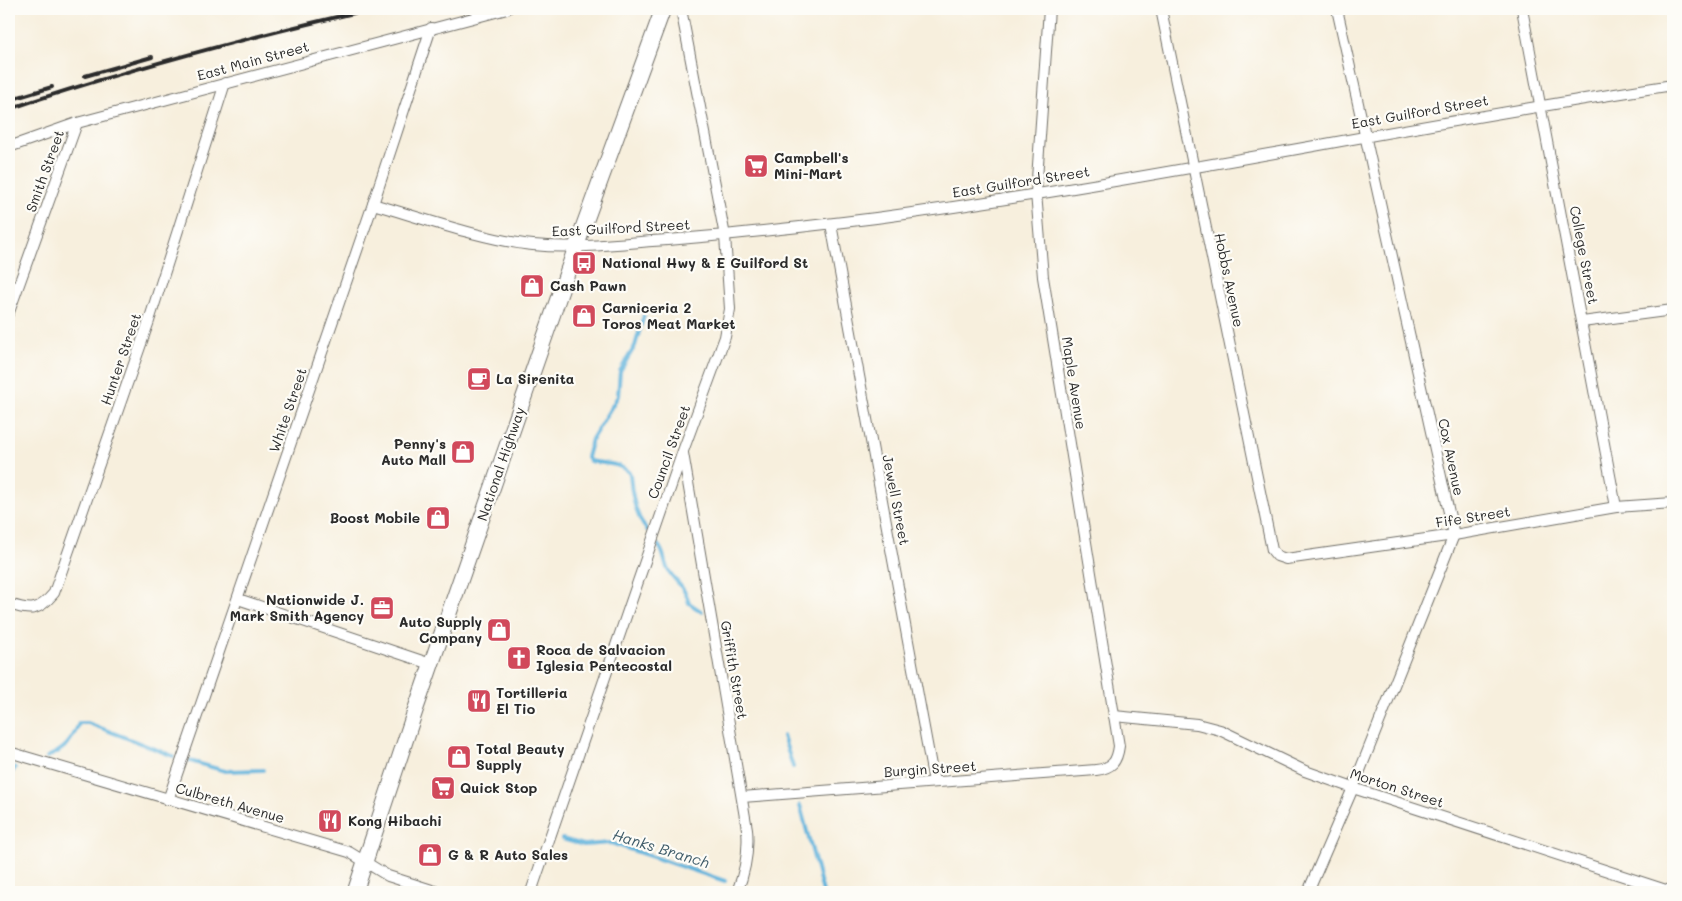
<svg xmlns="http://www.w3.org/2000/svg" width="1682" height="901" font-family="Mali,sans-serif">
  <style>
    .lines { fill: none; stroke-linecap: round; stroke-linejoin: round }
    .stream { stroke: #61b3dc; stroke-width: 4 }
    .street-casing { stroke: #727069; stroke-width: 12 }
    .secondary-casing { stroke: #727069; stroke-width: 17 }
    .street { stroke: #fff; stroke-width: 10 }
    .secondary { stroke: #fff; stroke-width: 15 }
    .rail { stroke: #2b2b2b; stroke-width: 4 }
    .labels { text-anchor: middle; stroke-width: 4.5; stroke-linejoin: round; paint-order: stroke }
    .street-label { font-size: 14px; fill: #2b2b2b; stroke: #fdfcf7 }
    .poi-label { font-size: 14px; font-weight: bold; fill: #2b2b2b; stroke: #fdfcf7; text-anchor: start }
    .water-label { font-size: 15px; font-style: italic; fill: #3e5b69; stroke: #fdfcf7 }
  </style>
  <rect width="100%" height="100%" fill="#fdfcf7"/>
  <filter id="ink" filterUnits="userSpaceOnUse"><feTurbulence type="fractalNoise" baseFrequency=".02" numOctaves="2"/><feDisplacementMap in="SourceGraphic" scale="10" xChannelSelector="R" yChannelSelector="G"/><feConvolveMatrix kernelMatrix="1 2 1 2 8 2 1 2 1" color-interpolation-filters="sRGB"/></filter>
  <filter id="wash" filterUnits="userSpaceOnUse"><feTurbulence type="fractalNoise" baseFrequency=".0096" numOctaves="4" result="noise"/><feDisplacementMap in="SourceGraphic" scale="20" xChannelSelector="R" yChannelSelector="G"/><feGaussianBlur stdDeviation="1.12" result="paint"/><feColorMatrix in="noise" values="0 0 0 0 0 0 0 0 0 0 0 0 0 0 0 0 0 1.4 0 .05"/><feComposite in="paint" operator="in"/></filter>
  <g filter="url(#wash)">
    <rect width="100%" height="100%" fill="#f7efdd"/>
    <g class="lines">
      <g class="stream">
        <path d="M644,315L635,346L620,371L618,396L592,439L587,457L590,461C603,464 621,462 630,474C631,490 635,517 647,530"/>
        <path d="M658,545C665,553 663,559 667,568C674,581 686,588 689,603L702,612"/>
        <path d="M783,736L793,767"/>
        <path d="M47,757C65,750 72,741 79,723H88L173,756"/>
        <path d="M190,761L225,771L263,770"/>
        <path d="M9,777L15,768"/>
        <path d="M800,805L823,892"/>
        <path d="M562,839L584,845L611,843L725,881"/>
        <path d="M748,889L758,892"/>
      </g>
    </g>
  </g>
  <g filter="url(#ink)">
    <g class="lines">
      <defs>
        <g id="street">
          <path d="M1161,9L1272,550L1277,556L1286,559L1454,535L1616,507L1673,503"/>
          <path d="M1522,9L1616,507"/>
          <path d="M9,147L77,123L507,9"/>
          <path d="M373,204C422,218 484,240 533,245C573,249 613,244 652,241C727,236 802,227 876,218C1143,182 1407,125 1673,85"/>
          <path d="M831,224L934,782"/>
          <path d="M9,312L77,123"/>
          <path d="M1582,322L1673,310"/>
          <path d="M683,453L747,829C749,851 745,872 737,892"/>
          <path d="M238,599L431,664"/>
          <path d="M9,604C31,611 38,612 54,593L149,321L225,83"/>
          <path d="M1114,716L1197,724L1220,730L1305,771L1353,788L1672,892"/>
          <path d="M9,752L349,852L388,876L438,892"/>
          <path d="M742,797L1096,770C1112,768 1117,762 1119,746L1043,277L1036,193L1049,9"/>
          <path d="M168,800L373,204L431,28"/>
          <path d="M531,892L683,451L725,337L730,309L725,236L681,9"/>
          <path d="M1308,892L1353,788L1454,535L1337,9"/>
        </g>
        <path id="secondary" d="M355,892L415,711L576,247L663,9"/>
      </defs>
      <use href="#street" class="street-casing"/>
      <use href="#secondary" class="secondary-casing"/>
      <use href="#street" class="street"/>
      <use href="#secondary" class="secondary"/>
      <g class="rail">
        <path d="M85,76L152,57"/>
        <path d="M9,100L52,87"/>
        <path d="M9,109C128,69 249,37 371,9"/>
      </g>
    </g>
  </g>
  <defs>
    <symbol id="supermarket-square" viewBox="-11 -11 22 22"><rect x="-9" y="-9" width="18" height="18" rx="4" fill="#d1495b" stroke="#fdfcf7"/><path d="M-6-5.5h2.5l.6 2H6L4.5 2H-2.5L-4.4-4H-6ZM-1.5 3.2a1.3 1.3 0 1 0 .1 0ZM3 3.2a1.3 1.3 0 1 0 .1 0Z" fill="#fff"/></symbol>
    <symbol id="bus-square" viewBox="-11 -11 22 22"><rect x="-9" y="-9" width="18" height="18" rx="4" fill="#d1495b" stroke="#fdfcf7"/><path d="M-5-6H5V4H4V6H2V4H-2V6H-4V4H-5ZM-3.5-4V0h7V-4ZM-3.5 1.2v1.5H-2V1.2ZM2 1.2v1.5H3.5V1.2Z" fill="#fff"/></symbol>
    <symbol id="shop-square" viewBox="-11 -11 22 22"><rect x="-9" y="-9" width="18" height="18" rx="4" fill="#d1495b" stroke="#fdfcf7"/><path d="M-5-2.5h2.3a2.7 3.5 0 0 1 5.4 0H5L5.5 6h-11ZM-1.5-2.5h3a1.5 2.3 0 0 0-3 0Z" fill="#fff"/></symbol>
    <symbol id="cafe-square" viewBox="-11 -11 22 22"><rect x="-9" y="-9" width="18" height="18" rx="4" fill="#d1495b" stroke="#fdfcf7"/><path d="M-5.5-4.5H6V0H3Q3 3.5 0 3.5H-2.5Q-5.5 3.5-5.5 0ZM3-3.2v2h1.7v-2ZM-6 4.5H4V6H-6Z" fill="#fff"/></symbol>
    <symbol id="office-square" viewBox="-11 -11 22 22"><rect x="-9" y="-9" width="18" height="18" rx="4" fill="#d1495b" stroke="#fdfcf7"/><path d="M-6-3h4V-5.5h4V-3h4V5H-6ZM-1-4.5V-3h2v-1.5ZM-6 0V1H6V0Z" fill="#fff"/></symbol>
    <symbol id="church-square" viewBox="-11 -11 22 22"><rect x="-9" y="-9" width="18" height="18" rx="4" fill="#d1495b" stroke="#fdfcf7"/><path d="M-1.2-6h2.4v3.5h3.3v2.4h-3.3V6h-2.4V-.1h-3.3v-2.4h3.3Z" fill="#fff"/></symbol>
    <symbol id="restaurant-square" viewBox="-11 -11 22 22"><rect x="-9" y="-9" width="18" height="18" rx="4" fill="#d1495b" stroke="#fdfcf7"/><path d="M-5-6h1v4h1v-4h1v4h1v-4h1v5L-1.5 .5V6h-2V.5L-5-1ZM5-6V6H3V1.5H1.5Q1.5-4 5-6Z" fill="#fff"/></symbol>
  </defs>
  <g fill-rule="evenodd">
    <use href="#supermarket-square" x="742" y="152" width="28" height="28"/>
    <use href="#bus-square" x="570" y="249" width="28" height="28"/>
    <use href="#shop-square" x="518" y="272" width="28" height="28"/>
    <use href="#shop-square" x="570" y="302" width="28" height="28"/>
    <use href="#cafe-square" x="465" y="365" width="28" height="28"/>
    <use href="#shop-square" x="449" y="438" width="28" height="28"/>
    <use href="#shop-square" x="424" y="504" width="28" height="28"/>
    <use href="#office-square" x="368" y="594" width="28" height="28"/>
    <use href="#shop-square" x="485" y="616" width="28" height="28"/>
    <use href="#church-square" x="505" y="644" width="28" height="28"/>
    <use href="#restaurant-square" x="465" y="687" width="28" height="28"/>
    <use href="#shop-square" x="445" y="743" width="28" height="28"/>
    <use href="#supermarket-square" x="429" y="774" width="28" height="28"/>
    <use href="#restaurant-square" x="316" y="807" width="28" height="28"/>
    <use href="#shop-square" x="416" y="841" width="28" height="28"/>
  </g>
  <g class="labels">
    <g class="street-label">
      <text transform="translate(253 61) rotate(-15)" y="5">East Main Street</text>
      <text transform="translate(1420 112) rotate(-10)" y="5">East Guilford Street</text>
      <text transform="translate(45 171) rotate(-70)" y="5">Smith Street</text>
      <text transform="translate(1021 182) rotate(-9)" y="5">East Guilford Street</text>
      <text transform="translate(621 228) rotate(-3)" y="5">East Guilford Street</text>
      <text transform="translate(1584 255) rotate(79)" y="5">College Street</text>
      <text transform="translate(1229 280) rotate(78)" y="5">Hobbs Avenue</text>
      <text transform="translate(121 359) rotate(-71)" y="5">Hunter Street</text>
      <text transform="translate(1074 383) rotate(81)" y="5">Maple Avenue</text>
      <text transform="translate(288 410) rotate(-71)" y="5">White Street</text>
      <text transform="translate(669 452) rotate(-70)" y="5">Council Street</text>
      <text transform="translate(1451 457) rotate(78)" y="5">Cox Avenue</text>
      <text transform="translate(501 464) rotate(-71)" y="5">National Highway</text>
      <text transform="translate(896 500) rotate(79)" y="5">Jewell Street</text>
      <text transform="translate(1473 517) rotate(-9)" y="5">Fife Street</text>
      <text transform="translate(734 670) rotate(80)" y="5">Griffith Street</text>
      <text transform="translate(930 769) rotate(-4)" y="5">Burgin Street</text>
      <text transform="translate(1397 788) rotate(18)" y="5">Morton Street</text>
      <text transform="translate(230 803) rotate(16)" y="5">Culbreth Avenue</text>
    </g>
    <g class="poi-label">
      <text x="774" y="163">Campbell's<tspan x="774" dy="16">Mini-Mart</tspan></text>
      <text x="602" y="268">National Hwy &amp; E Guilford St</text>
      <text x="550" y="291">Cash Pawn</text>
      <text x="602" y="313">Carniceria 2<tspan x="602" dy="16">Toros Meat Market</tspan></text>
      <text x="496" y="384">La Sirenita</text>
      <text x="446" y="449" text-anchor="end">Penny's<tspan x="446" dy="16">Auto Mall</tspan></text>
      <text x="420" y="523" text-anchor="end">Boost Mobile</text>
      <text x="364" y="605" text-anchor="end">Nationwide J.<tspan x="364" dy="16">Mark Smith Agency</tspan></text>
      <text x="482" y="627" text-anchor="end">Auto Supply<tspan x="482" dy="16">Company</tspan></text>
      <text x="536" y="655">Roca de Salvacion<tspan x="536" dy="16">Iglesia Pentecostal</tspan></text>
      <text x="496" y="698">Tortilleria<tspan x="496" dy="16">El Tio</tspan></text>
      <text x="476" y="754">Total Beauty<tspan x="476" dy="16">Supply</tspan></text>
      <text x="460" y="793">Quick Stop</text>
      <text x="348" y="826">Kong Hibachi</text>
      <text x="448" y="860">G &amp; R Auto Sales</text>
    </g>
    <g class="water-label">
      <text transform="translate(661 849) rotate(17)" y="5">Hanks Branch</text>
    </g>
  </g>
  <rect width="1682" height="901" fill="none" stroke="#fdfcf7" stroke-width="30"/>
</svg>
